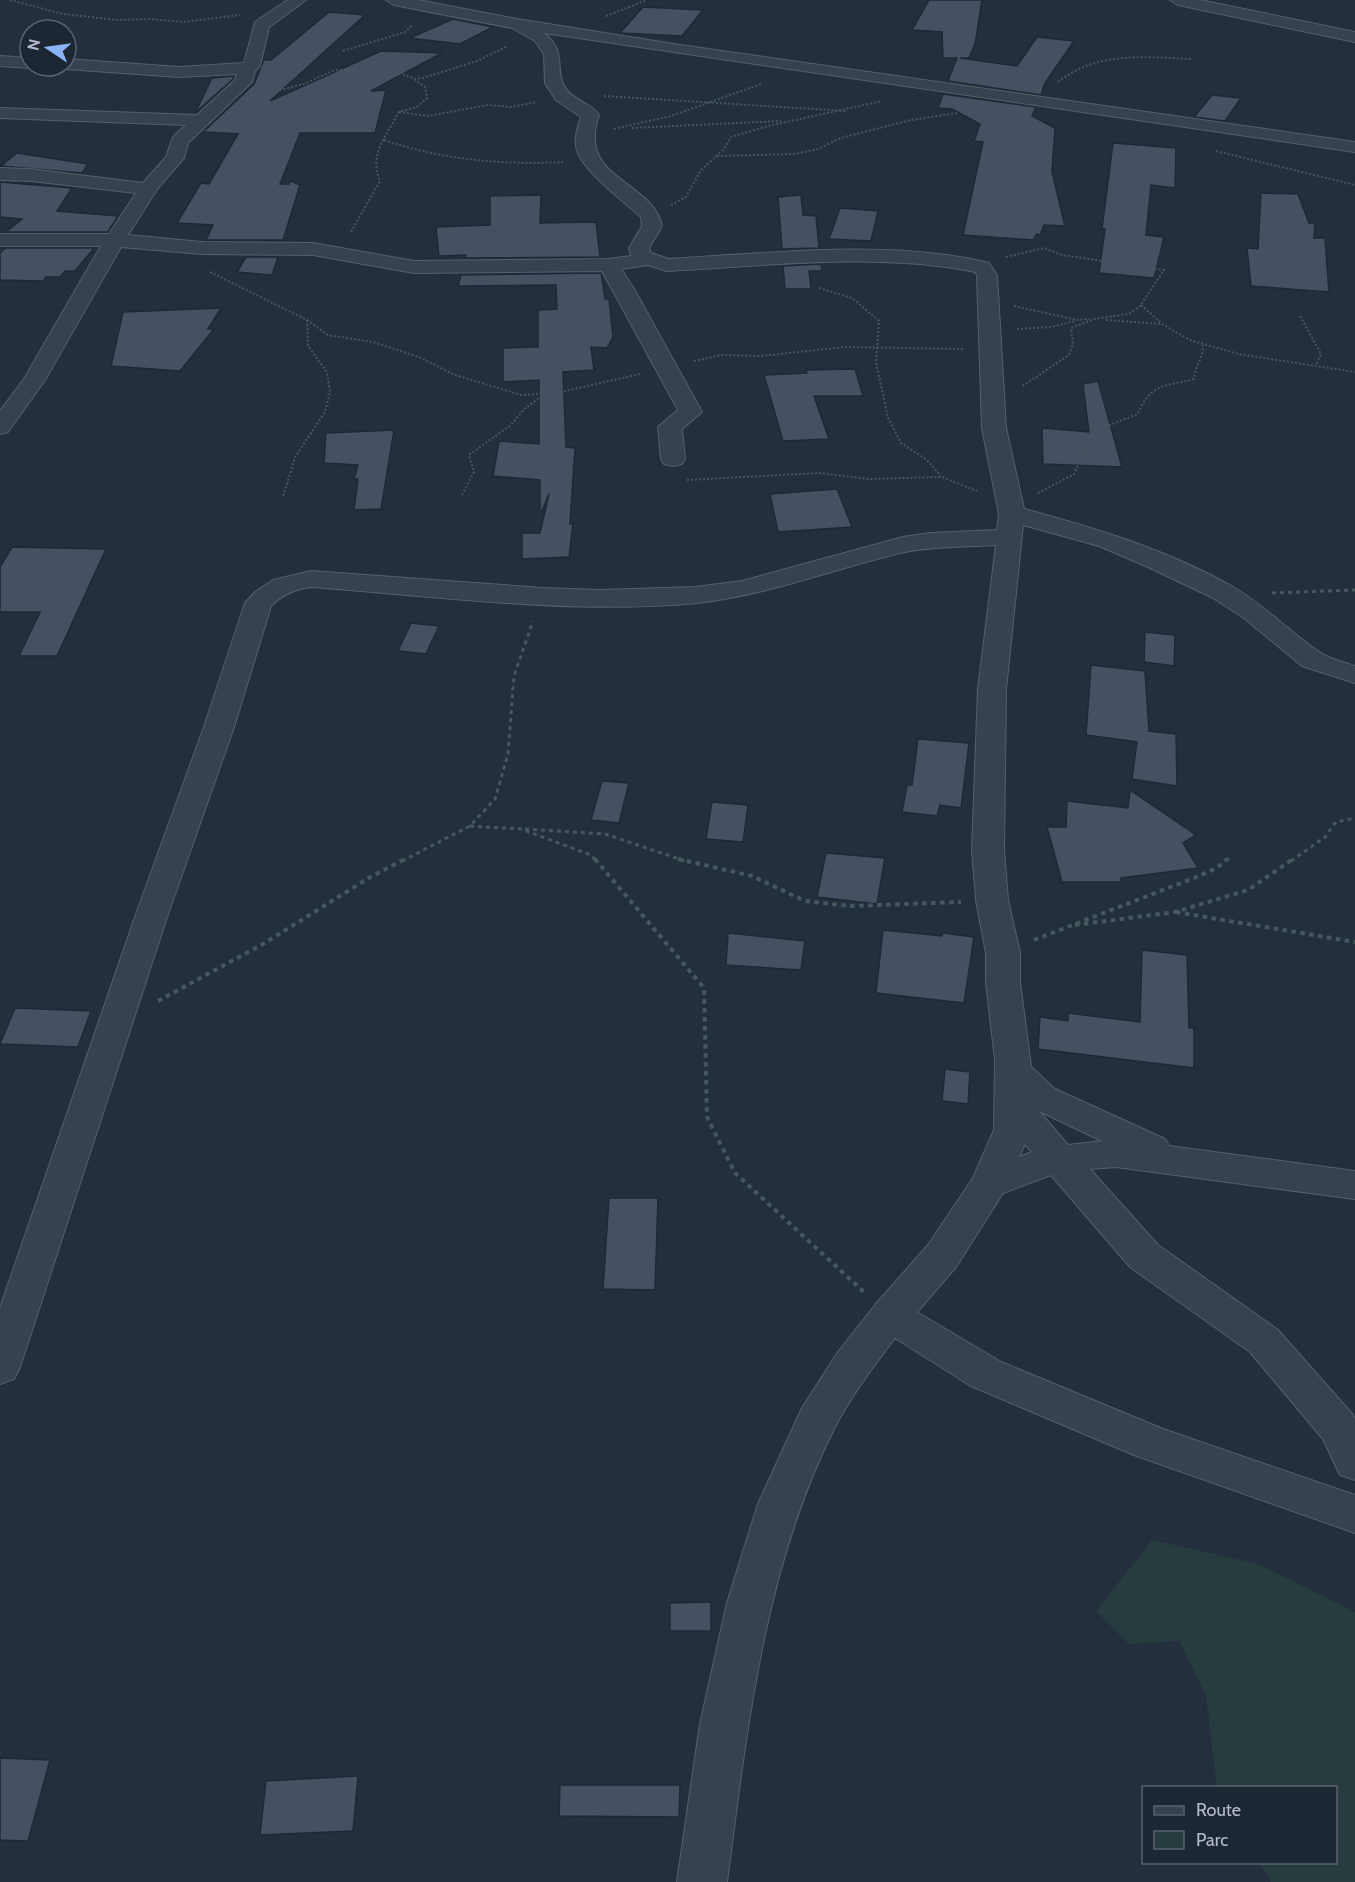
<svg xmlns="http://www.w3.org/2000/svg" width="1355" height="1882" font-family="Cabin,sans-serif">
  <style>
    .green { fill: #263c3f }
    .building { fill: #455162; stroke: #1f2835; stroke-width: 1.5 }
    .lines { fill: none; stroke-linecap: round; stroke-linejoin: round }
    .minor-casing { stroke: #565f6c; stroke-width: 2 }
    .path-far2 { stroke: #44595c; stroke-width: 2; stroke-dasharray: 2 2; stroke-linecap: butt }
    .path-far1 { stroke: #44595c; stroke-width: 3; stroke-dasharray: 4 4; stroke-linecap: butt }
    .path { stroke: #44595c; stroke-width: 4; stroke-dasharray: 4.5 4.5; stroke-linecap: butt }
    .minor { fill: #38414e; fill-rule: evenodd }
  </style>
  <rect width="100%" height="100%" fill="#242f3e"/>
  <path class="green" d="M1152,1540L1258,1564L1355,1612V1882H1271L1259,1863L1336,1862V1788L1217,1787L1206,1696L1179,1641L1129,1644L1096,1611Z"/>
  <g class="building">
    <path d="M929,0H982L975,44L969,58H960L1017,66L1037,37L1074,41L1045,83L1041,95L948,81L957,58H943L942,32L912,30Z"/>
    <path d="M643,7L703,10L682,36L620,33Z"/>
    <path d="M329,12L365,15L270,101L381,51L442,53L371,91L386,90L375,133H300L280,184H289L291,181L300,185L283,240H206L213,225L177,223L201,183L209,184L238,134L203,132L254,84L264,60H271Z"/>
    <path d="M453,19L493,27L460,44L410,38Z"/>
    <path d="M234,76L233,79L195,113L212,78Z"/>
    <path d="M943,94L1036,107L1032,116L1055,128L1052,172L1065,226L1044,225L1040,235L1037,234L1033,240L963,235L983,142L974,141L980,124L952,109L938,108Z"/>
    <path d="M1212,95L1241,98L1225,121L1194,117Z"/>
    <path d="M1113,143L1176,148L1175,188L1151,185L1146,235L1164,237L1154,278L1099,273L1105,229H1102Z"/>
    <path d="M17,153L88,164L82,173L1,166Z"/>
    <path d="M0,182L72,188L57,211L118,216L108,232H6L22,219L0,217Z"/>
    <path d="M1261,193L1298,194L1309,223H1315L1314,238H1325L1329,292L1251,286L1247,248L1258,249Z"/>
    <path d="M541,195L540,223L596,222L600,257L465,258L466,255L439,256L436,227L490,225V196Z"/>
    <path d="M801,195L803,215L816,216L819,248L782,249L778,197Z"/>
    <path d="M840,208L878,211L871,241L829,239Z"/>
    <path d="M5,248H94L75,271H65L60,277H46L43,281L0,280V253Z"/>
    <path d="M246,257H278L272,275L237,272Z"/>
    <path d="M821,264L822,271H809L811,289H785L783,266Z"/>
    <path d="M601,273L605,299H609L613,337L607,348L591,347L594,370L563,372L566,447L575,448L570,524H573L569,557L522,559V533H540L549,494L542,511H540V480L493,476L499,441L539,444V380L503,382V348L538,347V310L557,309L556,285L458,286L461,275Z"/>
    <path d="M221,308L208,329H214L180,371L111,366L123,312Z"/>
    <path d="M855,369L863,396H814L829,439L783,441L764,375L807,373L806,370Z"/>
    <path d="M1098,381L1122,467L1043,464L1042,428L1089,432L1083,384Z"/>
    <path d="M394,430L381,509L354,510L358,479H354L358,465L324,463L326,433Z"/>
    <path d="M837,489L852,527L778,532L770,494Z"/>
    <path d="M12,547L106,549L57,656H19L40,612H0V567Z"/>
    <path d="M411,623L439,626L426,654L398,651Z"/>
    <path d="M1145,632L1175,635L1174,666L1144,662Z"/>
    <path d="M1091,665L1145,671L1149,731L1176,734L1177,786L1132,779L1137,742L1086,735Z"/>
    <path d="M918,739L969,743L961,808L940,805L937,816L902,812L907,785H912Z"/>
    <path d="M602,781L629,783L619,823L591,820Z"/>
    <path d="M1130,790L1196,835L1183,843L1198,868L1121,878V882H1062L1047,827H1066L1067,801L1128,808Z"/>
    <path d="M712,802L748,805L743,842L706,839Z"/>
    <path d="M826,853L885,858L877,904L817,897Z"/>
    <path d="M883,930L942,936L943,933L974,937L964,1003L876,993Z"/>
    <path d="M728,933L805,941L801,970L726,965Z"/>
    <path d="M1142,950L1187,955L1189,1028H1194V1068L1038,1049L1040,1017L1068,1021V1013L1140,1022Z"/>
    <path d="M15,1008L91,1011L78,1047L0,1044Z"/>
    <path d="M945,1069L970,1072L968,1104L942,1101Z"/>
    <path d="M609,1198H658L655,1290L603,1289Z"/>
    <path d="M711,1602V1631H670V1603Z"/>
    <path d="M0,1758L50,1760L28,1841L0,1840Z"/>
    <path d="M358,1776L353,1831L260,1835L266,1781Z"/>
    <path d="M560,1785H680L679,1817L559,1816Z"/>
  </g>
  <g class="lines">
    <defs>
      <g id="minor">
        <path d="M288,0H306L269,27L260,66L255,71L252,82L188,143L184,158L158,188L128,235L202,242L313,243L414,261L608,259L631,256L629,248L642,226L641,217C623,201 587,174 578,153C573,143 577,127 581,117L556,100L545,83L544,54L535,41L512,28L394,5L386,0H418L517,19L680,45L1355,142V152L544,33C567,52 555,64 563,84C570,100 590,102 599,115C576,180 653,180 662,226L649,248L651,253L669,259C768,253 893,239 989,263L997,275L1006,428L1024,509C1095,528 1168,550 1233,587C1266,606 1290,633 1321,653C1330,659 1344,662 1355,666V683L1302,666L1244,618L1213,598L1148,567L1099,546L1023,525L1006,689L1004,850L1008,900L1020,953V982L1031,1067L1055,1089L1165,1139L1169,1146L1355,1171V1199L1116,1167L1090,1169L1158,1245L1278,1330L1353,1415L1355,1419V1480L1340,1475L1323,1439L1250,1352L1130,1267L1051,1175L1003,1193L956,1267L917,1312L1001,1362L1163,1429L1355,1495V1533L1134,1455L971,1386L895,1338C873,1367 851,1396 834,1429C764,1568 747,1729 727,1882H677L700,1724L727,1603L758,1504L802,1408L838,1352L876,1304L928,1245L973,1178L994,1130L995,1060L986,982V953L976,900L972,850L978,689L996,545C966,547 934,546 905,552C835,568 769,595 697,603C574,615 435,596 311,587C295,589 283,594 271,606L234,727L167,917L20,1367L14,1379L0,1384V1308L135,917L204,727L245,603L255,592L273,580L311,571L543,588L600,590L695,587L742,581L903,537L930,533L997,530L999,514L982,428L977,275L975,272C877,252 766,266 667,271L648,265L621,269L634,289L702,412L682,429L685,459L682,464L673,466L664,464L661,459L658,427L678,410L602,271L414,273L313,255L202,254L121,247L45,380L8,432L0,434V411L24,379L101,246H0V234H109L136,193L31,181L0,180V168L31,169L143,183L166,157L173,137L186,125L0,118V108L197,115L235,80L237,74L179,77L66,69L59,66H66V59L179,67L244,63L255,22ZM1039,1111L1102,1141L1068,1145ZM1025,1144L1032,1152L1019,1157Z"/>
        <path d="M1170,0H1200L1355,32V42L1178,5Z"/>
        <path d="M0,56L30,58V66H36L30,68L0,66Z"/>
      </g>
    </defs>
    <use href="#minor" class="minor-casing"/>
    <g class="path-far2">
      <path d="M10,0L63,14L117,20L150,19L183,22L240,15"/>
      <path d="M606,16L647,0"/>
      <path d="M343,51L405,32L413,24"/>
      <path d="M1058,82C1097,51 1145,57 1192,59"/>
      <path d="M264,94L304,84L335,70H391L415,79L423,78L477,61L508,46"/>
      <path d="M604,96L846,111"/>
      <path d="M399,112L428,116L488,105L511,107L537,102"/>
      <path d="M632,128L781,121"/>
      <path d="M614,129L671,116L761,84"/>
      <path d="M384,140C443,160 501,165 563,162"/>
      <path d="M1216,151L1355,185"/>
      <path d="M717,156L795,154L818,149L841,138L911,120L957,113"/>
      <path d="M671,205L686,197L701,170L724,149L731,137L768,126L882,101"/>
      <path d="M351,232L380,181C369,154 385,139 397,115L399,112L417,107L427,98L425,87L415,80"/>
      <path d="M1006,257L1044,248L1062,255L1164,270L1140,306L1129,314L1094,319L1071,328L1073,344L1069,355L1021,387"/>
      <path d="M210,272L307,320L308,346L327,372L330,392L325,412L295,457L283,497"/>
      <path d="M819,288L852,298L879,321L876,363L888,418L901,443L927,460L941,476"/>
      <path d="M1141,305L1161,323"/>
      <path d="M1014,306L1077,320L1089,319"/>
      <path d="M1300,316L1321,354L1316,365"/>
      <path d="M307,320L328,335L373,342L419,357L455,375L521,395L561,392L640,374"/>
      <path d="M1106,320L1162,324L1190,340L1238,354L1355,372"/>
      <path d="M1017,329L1051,327L1075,321"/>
      <path d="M694,361L722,355L761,356L845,347L964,349"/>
      <path d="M687,480L819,473L868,479L942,477L977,491"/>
      <path d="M1038,493L1074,474L1094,431L1138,414C1151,382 1165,387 1194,379C1195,366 1203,359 1203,345"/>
      <path d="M462,495L474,472L469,455L511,425L524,409L546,393"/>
    </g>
    <g class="path-far1">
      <path d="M1272,593L1355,590"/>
      <path d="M470,826L521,829L591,855L596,861"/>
      <path d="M525,829L605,834L685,861"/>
      <path d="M402,861L470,826L495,799L508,754L514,676L533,621"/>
      <path d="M1226,861L1230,857"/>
      <path d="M1291,861L1325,837L1336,822L1355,818"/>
    </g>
    <g class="path">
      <path d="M595,859L704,988L707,1117L735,1173L865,1293"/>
      <path d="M678,859L752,876L805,901L851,906L961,902"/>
      <path d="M1176,912L1355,942"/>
      <path d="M1075,925L1175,912L1248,890L1293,859"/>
      <path d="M1034,940L1194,878L1217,868L1227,859"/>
      <path d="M158,1001L263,944L372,876L405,859"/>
    </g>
    <use href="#minor" class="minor"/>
  </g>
  <rect x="1142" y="1786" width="195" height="78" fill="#1d2633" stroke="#59626f" stroke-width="1.5"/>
  <rect x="1154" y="1806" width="30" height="9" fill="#38414e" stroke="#59626f" stroke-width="1.5"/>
  <text x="1196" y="1816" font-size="18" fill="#b4bcc9">Route</text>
  <rect x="1154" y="1831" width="30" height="18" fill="#263c3f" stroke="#59626f" stroke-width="1.5"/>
  <text x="1196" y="1846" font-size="18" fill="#b4bcc9">Parc</text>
  <g transform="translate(48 48) rotate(283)"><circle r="28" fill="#1d2633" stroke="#59626f" stroke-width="1.5"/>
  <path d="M0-4.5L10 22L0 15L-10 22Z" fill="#8ab4f8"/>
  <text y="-9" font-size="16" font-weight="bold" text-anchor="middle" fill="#b4bcc9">N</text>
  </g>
</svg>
